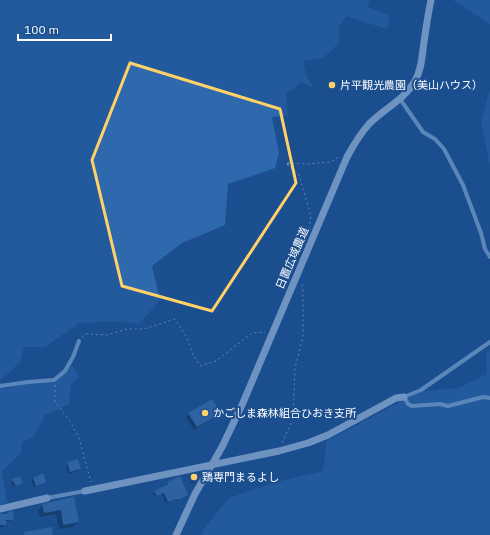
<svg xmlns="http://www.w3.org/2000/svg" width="490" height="535" font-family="'IBM Plex Sans','Noto Sans JP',sans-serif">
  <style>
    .green { fill: #2e69ad }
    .shadow { fill: #0007 }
    .building { fill: #4478b7 }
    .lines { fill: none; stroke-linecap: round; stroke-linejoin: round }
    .path { stroke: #a9c9ee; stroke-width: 1; stroke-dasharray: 2 3; stroke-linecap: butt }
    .street { stroke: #a9c9ee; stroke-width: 4 }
    .secondary { stroke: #d6e6fa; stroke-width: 7 }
    .marked { fill: none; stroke: #ffd166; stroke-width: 3; stroke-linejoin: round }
    .poi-dot { fill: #ffd166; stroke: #1b4f8f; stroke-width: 1.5 }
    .labels { text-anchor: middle; stroke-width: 4; stroke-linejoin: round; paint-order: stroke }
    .poi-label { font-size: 11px; fill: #fff; stroke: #1b4f8f; text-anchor: start }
    .street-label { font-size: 11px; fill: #fff; stroke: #1b4f8f }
  </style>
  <rect width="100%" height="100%" fill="#1b4f8f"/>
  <g class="green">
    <path d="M0,0H370L367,7L390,16L387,29L346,16L339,27V43L324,57L303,61L306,76L313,87L301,82L286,94L288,116L272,117L279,153L275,168L228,184L225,225L182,243L152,266L160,300L139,324L115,321L79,323L45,347H24L20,362L0,381Z"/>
    <path d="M453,0H490V24Z"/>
    <path d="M490,89V165L481,123Z"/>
    <path d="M490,349V535H202L203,530L229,498L277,482L323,471L327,441L419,392L459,388L487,374L486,353Z"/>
    <path d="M72,366L79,377L71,384L69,404L45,415L34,437L22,442L21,453L2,471L7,503L0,505V382L5,388L52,379Z"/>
  </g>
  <g class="shadow">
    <path d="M220,413L194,430L186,417L189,414Z"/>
    <path d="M68,463L80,469L78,471L68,474L66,465Z"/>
    <path d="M196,474V481L194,483H190V477Z"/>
    <path d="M33,478L45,481L34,487L31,480Z"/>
    <path d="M13,480L22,483L13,487L11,482Z"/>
    <path d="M168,482L187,495L176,501L175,500L166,503L162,494L155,497L153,493L166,486V484Z"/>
    <path d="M73,498L78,522L73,527L59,529L56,514L40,517L38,510L43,505Z"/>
    <path d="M9,513L12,519L10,521H5V525L3,527H0V515H6Z"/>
  </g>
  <g class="building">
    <path d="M212,399L221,413L197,427L188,413Z"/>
    <path d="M78,459L81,469L70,472L67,462Z"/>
    <path d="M43,473L46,482L36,486L33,478Z"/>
    <path d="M20,476L23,483L16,486L12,479Z"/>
    <path d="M180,476L188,495L178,500L177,499L168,502L164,493L157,496L154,491L168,484L167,482Z"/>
    <path d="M74,497L79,522L63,525L61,510L44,513L42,504Z"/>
    <path d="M14,511L13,520H6V525H0V514H8V512Z"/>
    <path d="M52,527L53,535H24V532Z"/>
  </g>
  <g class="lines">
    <g class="path">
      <path d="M309,229L311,216L299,175L286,163L306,164L331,162L339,157"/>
      <path d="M82,337L85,334L107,335L127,329H144L175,319L187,338L193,355L200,366L216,361L252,333L265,332"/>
      <path d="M55,385V402L70,421L79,438L91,482"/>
      <path d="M282,443L293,419L295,368L303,337V294L302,282"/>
    </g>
    <g class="street">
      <path d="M400,99L423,132L435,139L444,149L463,185L481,233L485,249L490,257"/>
      <path d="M490,342L421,390L404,397L408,404L412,406L440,404L448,406L483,397L490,398"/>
      <path d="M0,386L28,382L54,380L65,371L73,357L79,341"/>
      <path d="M47,498L85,491"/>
    </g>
    <g class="secondary">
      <path d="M85,491L279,451L308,443L328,435L396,398L404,397"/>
      <path d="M0,509L47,498"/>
      <path d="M176,535L195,494L222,447L242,405L347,157C353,146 360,134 369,124C384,109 404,100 415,81C422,69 422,55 424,42C426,28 428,14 431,0"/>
    </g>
  </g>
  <path d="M0 0H490V535H0ZM130,63L280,109L296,183L212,311L122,286L92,160Z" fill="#1b4f8f" fill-opacity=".55" fill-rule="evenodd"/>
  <path class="marked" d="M130,63L280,109L296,183L212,311L122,286L92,160Z"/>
  <g class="poi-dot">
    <circle cx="332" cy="85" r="4"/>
    <circle cx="205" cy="413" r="4"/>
    <circle cx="194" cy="477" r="4"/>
  </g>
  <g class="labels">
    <g class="poi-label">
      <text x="340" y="89">片平観光農園（美山ハウス）</text>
      <text x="213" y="417">かごしま森林組合ひおき支所</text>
      <text x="202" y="481">鶏専門まるよし</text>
    </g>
    <g class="street-label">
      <text transform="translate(292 258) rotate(-67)" y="4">日置広域農道</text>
    </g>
  </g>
  <path d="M18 34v6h93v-6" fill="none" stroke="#ffffff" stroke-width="2"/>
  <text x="24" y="34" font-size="12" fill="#ffffff" stroke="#1b4f8f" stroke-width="3" paint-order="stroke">100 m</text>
</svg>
